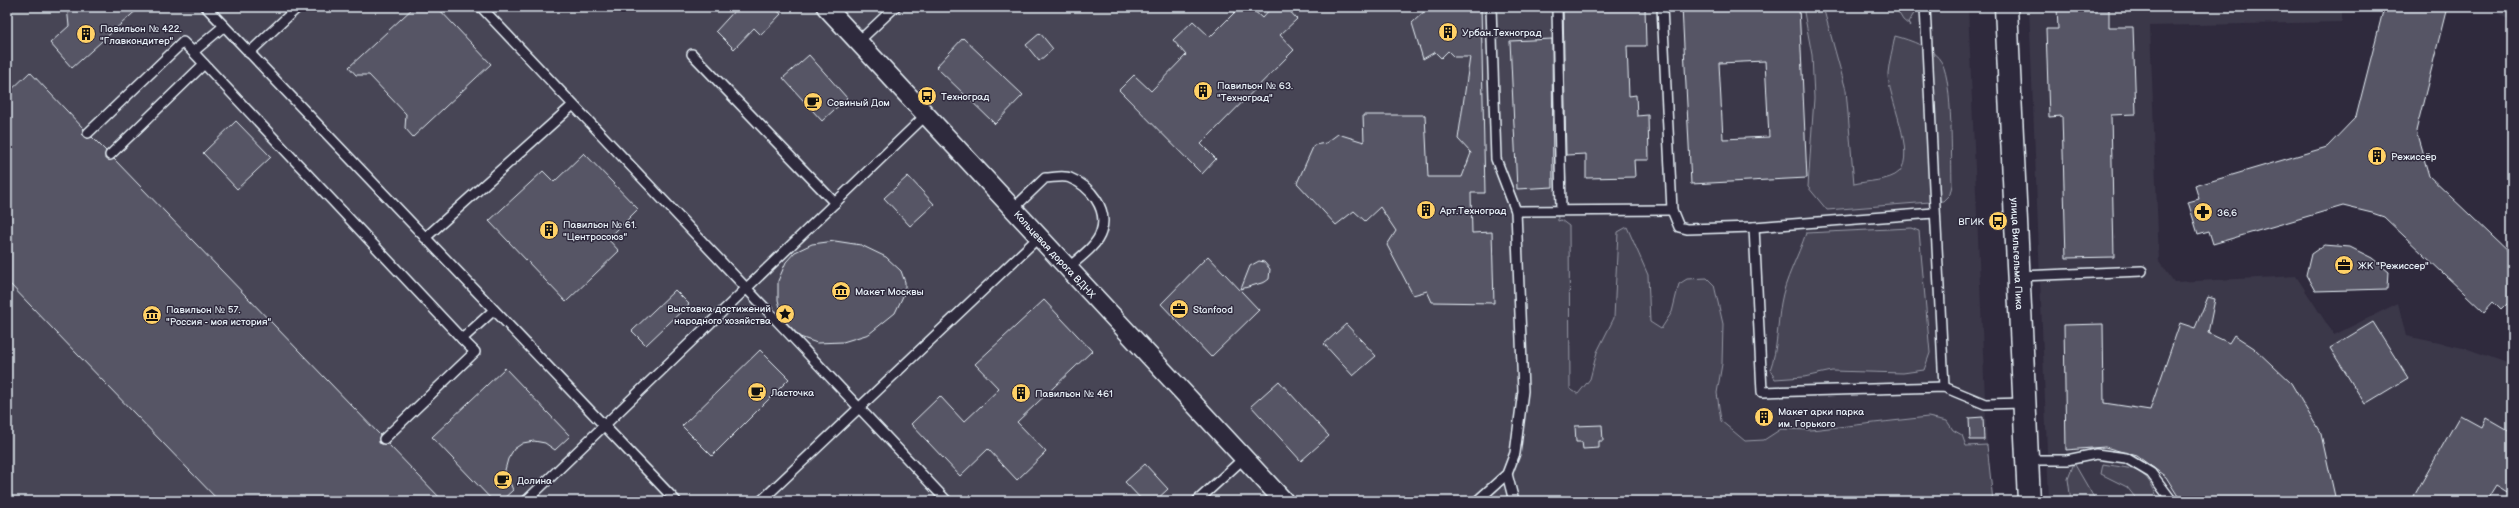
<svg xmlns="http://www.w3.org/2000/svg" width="2519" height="508" font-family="'Balsamiq Sans',sans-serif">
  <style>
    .built { fill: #3b3749 }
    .green { fill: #464455; stroke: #979aa6 }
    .building { fill: #575565; stroke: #e8f1f8; fill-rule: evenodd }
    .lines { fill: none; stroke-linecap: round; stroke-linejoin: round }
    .lane-casing { stroke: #e8f1f8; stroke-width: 12 }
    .street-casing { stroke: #e8f1f8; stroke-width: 21 }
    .secondary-casing { stroke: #e8f1f8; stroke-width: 25 }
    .lane { stroke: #2f2a3d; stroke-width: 9 }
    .street { stroke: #2f2a3d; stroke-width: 18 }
    .secondary { stroke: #2f2a3d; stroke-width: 22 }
    .labels { text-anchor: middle; stroke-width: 3; stroke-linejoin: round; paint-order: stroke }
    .poi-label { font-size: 10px; fill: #e8f1f8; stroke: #2f2a3d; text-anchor: start }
    .street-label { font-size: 10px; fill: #e8f1f8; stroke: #2f2a3d }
  </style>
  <rect width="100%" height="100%" fill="#2f2a3d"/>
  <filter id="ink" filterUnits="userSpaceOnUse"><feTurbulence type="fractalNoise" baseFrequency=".025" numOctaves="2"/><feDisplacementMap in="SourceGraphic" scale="8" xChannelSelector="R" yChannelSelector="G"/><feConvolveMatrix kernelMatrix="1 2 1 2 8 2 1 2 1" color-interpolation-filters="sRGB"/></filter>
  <g filter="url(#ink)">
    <g class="built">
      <path d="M1558,7H1968L1987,445L1569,457L1556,184L1566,183Z"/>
      <path d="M2029,7H2342V22L2150,26L2159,261L2174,282L2296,276L2334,335L2398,303L2406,336L2468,349L2507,363L2512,354V501H2049Z"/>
      <path d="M2488,7H2512V22Z"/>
    </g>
    <g class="green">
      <path d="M7,7H1558L1566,183L1556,184L1558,221L1561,220L1569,226L1570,389L1578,394L1590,379L1597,352L1614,318L1618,232L1627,227L1648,275L1650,322L1661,329L1672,312L1679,284L1687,279L1707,278L1714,285L1723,324L1722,364L1717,393L1721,421L1745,441L1764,440L1781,429L1811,430L1928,417L1947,421L1953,430L1962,435L1966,446L1987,445L1993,501H7Z"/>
      <path d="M1803,7H1823L1846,90L1854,184C1866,181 1890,181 1899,172C1917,154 1887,95 1888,73C1889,61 1893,48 1895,36C1910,40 1934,48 1942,63C1953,85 1951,157 1952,185L1950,194L1943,201L1827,210L1808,187L1814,98L1812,55Z"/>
      <path d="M1895,7H1918L1908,23L1910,26L1903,20Z"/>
      <path d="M1911,228L1919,231L1930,353L1924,370L1903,373L1832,371L1804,377L1775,379L1770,370C1778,348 1777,326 1781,303C1785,279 1798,257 1806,233Z"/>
      <path d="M2074,463L2096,501H2071L2068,479Z"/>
      <path d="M2103,464C2137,470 2145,466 2159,501H2138L2127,487L2101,474Z"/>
    </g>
    <g class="building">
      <path d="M67,7H140L72,68L50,43L69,26Z"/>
      <path d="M414,7H437L491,64L413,137L405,128L406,114L369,75H356L349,67Z"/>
      <path d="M738,7H773L781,14L761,35L754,28L734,49L716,31Z"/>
      <path d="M1240,7H1250L1262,18L1272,7H1286L1297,19L1280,35L1294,50L1201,144L1216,159L1202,174L1119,90L1134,75L1151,91L1186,55L1173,40L1193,21L1210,37Z"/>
      <path d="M1429,7H1481L1485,193H1471L1472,233L1492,232L1494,303L1432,302L1427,291L1413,295L1387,245L1396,231L1380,207L1365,221L1354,211L1336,225L1297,183L1314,145L1326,143L1338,134L1364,142L1363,115H1425L1428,177H1462L1471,153L1458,139L1470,57H1454L1448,51L1441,58L1435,52L1423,59L1412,23Z"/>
      <path d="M1563,7H1645L1646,46H1627L1629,96L1636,95L1637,116L1648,115L1649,160H1634L1635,177L1586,178V154L1566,155Z"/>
      <path d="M1682,7H1799L1807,178L1691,184ZM1765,61L1769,137L1723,139L1719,63Z"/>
      <path d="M2057,7H2109V27H2133L2136,114L2111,115L2114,257L2066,258L2062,116L2049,117L2046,29H2058Z"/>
      <path d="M2384,7H2447L2416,131L2429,176L2512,255V299L2501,310L2493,302L2484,312L2384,217L2372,213L2343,206L2213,244L2209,231L2198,234L2188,202L2199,199L2195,186L2327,147L2356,117Z"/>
      <path d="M1040,33L1053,49L1039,61L1026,45Z"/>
      <path d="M963,38L1023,95L995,124L936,67Z"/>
      <path d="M1552,39L1553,187L1517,189L1510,41Z"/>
      <path d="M809,55L847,98L822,121L783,78Z"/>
      <path d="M30,72L84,129L82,134L84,137H92L106,151L105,159H114L380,435L379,443L388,444L443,501H219L78,355L7,281V94Z"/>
      <path d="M236,121L271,157L237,189L203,153Z"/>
      <path d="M584,153L638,209L608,239L619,251L566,302L489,221L543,171L554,182Z"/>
      <path d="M908,176L934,204L910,226L884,198Z"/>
      <path d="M835,241L861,245L886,257L901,271L905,282V292L895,313L869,334L843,342L817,343L800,337L783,319L778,300V281L786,262L795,252L812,244Z"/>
      <path d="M2324,245L2350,247L2372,258L2389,272L2388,289L2315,291L2306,275L2311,254Z"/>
      <path d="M1208,256L1259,310L1211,357L1161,304Z"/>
      <path d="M1259,261L1264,262L1270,269L1269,279L1265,282L1241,289L1250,266Z"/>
      <path d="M675,290L689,304L646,345L632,331Z"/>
      <path d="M2208,297L2215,299L2208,333L2229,343L2234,335L2254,348L2291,383L2321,434L2336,501H2181L2166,477L2137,456L2105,447L2066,450L2064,325L2103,324L2104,403L2150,410L2180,323L2195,328Z"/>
      <path d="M1044,300L1092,351L1017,422L1046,452L1017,480L988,449L960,476L911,424L940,396L964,422L999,389L975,364Z"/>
      <path d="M2373,322L2408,378L2365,404L2330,348Z"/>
      <path d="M1346,324L1376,356L1353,376L1324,344Z"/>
      <path d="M760,350L789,379L712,456L682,426Z"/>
      <path d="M505,368L570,436L555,450L545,443L534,441L523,443L514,449L508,459L505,470L513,490L501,501H493L432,437Z"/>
      <path d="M1279,381L1329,436L1301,461L1251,406Z"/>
      <path d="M2460,415L2482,427L2486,418L2512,433V495L2496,485L2486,501H2422L2414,496Z"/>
      <path d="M1983,417L1984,440H1970L1969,418Z"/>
      <path d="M1602,425L1603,441H1599V448L1583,449L1582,442H1576L1575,426Z"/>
      <path d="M1145,464L1168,489L1155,501H1143L1125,482Z"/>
    </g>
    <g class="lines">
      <defs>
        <g id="lane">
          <path d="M206,7L676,501"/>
          <path d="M481,7L947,501"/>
          <path d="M1557,7L1561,210"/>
          <path d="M1662,7L1672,210L1679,227L1687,229L1754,227L1762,392L1944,387L1985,404L2023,403"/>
          <path d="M1925,7L1944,387"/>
          <path d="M224,26L193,52L462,339L494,310"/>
          <path d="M858,42L895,7"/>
          <path d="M249,53L298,7"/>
          <path d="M692,54L835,203"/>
          <path d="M88,133L183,42L193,52"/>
          <path d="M110,155L204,64"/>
          <path d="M1013,209L1045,178C1052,178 1064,175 1070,178C1090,186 1109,209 1101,232C1097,246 1079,258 1068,268"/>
          <path d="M1516,211L1672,210"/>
          <path d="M1754,227L1934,213"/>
          <path d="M425,238L573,105"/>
          <path d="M2018,276L2142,271"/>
          <path d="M384,439L475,352L462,339"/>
          <path d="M2026,460H2067L2096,454L2126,458L2151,473L2172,501"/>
          <path d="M1507,474L1514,501"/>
          <path d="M526,501L926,115"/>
          <path d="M761,501L1039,237"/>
          <path d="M1197,501L1244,458"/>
          <path d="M1477,501L1507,474L1515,453L1523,391L1516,211L1496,159L1491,7"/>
        </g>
        <g id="street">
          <path id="s1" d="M826,7L1284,501"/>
        </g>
        <g id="secondary">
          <path id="s2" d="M2006,7L2029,501"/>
        </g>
      </defs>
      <use href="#lane" class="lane-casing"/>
      <use href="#street" class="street-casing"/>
      <use href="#secondary" class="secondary-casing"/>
      <use href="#lane" class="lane"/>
      <use href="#street" class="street"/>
      <use href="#secondary" class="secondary"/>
    </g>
  </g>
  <defs>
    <symbol id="building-disc" viewBox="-11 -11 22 22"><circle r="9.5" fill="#ffd166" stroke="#2f2a3d"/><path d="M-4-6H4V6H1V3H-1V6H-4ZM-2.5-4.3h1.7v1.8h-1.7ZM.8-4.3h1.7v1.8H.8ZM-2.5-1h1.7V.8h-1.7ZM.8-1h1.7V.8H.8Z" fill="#111"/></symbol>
    <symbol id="bus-disc" viewBox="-11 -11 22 22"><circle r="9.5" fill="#ffd166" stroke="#2f2a3d"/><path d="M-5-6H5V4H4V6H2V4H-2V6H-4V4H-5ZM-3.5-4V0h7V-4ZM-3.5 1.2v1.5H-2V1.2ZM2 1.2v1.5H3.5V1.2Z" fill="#111"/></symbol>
    <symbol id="cafe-disc" viewBox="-11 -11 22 22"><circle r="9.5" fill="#ffd166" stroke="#2f2a3d"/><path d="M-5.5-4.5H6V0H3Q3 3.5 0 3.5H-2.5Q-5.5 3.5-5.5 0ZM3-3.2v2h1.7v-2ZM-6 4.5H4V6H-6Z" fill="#111"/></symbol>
    <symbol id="pharmacy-disc" viewBox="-11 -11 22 22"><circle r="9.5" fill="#ffd166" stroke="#2f2a3d"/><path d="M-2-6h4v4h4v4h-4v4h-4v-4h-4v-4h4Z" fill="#111"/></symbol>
    <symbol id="office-disc" viewBox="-11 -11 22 22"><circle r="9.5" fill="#ffd166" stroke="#2f2a3d"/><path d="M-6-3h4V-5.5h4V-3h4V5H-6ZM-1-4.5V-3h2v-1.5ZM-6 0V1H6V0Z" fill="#111"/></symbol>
    <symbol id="museum-disc" viewBox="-11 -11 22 22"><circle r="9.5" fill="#ffd166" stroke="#2f2a3d"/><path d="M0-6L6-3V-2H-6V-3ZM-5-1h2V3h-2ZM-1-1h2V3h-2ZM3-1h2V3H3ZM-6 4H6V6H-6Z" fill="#111"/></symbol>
    <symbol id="sight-disc" viewBox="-11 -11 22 22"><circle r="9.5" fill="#ffd166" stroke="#2f2a3d"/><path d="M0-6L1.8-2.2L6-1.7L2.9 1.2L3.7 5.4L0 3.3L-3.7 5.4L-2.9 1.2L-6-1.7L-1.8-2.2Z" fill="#111"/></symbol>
  </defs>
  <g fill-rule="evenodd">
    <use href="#building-disc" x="1437" y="21" width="22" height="22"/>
    <use href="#building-disc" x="75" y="23" width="22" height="22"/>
    <use href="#building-disc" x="1192" y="80" width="22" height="22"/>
    <use href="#bus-disc" x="916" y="85" width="22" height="22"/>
    <use href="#cafe-disc" x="802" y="91" width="22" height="22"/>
    <use href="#building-disc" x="2366" y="145" width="22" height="22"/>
    <use href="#building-disc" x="1415" y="199" width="22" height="22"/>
    <use href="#pharmacy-disc" x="2192" y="201" width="22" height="22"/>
    <use href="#bus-disc" x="1987" y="210" width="22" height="22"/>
    <use href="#building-disc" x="538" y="219" width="22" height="22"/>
    <use href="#office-disc" x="2333" y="254" width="22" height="22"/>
    <use href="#museum-disc" x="830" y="280" width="22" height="22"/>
    <use href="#office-disc" x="1168" y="298" width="22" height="22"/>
    <use href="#sight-disc" x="774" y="303" width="22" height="22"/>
    <use href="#museum-disc" x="141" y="304" width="22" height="22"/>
    <use href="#cafe-disc" x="746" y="381" width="22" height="22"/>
    <use href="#building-disc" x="1010" y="382" width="22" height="22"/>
    <use href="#building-disc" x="1753" y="406" width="22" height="22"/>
    <use href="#cafe-disc" x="492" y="469" width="22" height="22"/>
  </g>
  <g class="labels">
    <g class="poi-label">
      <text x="100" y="32">Павильон № 422.<tspan x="100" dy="12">"Главкондитер"</tspan></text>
      <text x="1462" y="36">Урбан.Техноград</text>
      <text x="1217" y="89">Павильон № 63.<tspan x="1217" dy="12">"Техноград"</tspan></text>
      <text x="941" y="100">Техноград</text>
      <text x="827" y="106">Совиный Дом</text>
      <text x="2391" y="160">Режиссёр</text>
      <text x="1440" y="214">Арт.Техноград</text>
      <text x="2217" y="216">36,6</text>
      <text x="1984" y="225" text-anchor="end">ВГИК</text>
      <text x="563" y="228">Павильон № 61.<tspan x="563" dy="12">"Центросоюз"</tspan></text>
      <text x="2358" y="269">ЖК "Режиссер"</text>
      <text x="855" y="295">Макет Москвы</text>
      <text x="771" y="312" text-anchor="end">Выставка достижений<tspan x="771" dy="12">народного хозяйства</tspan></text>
      <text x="166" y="313">Павильон № 57.<tspan x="166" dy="12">"Россия - моя история"</tspan></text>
      <text x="1193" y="313">Stanfood</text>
      <text x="771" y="396">Ласточка</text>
      <text x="1035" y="397">Павильон № 461</text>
      <text x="1778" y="415">Макет арки парка<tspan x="1778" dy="12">им. Горького</tspan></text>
      <text x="517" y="484">Долина</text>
    </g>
    <g class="street-label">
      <text dy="4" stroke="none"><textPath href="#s1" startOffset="337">Кольцевая дорога ВДНХ</textPath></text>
      <text dy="4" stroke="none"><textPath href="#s2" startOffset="247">улица Вильгельма Пика</textPath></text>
    </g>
  </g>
  <rect width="2519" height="508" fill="none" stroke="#2f2a3d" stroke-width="24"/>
  <rect x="12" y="12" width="2495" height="484" fill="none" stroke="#e8f1f8" stroke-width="1.5" filter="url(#ink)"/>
</svg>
